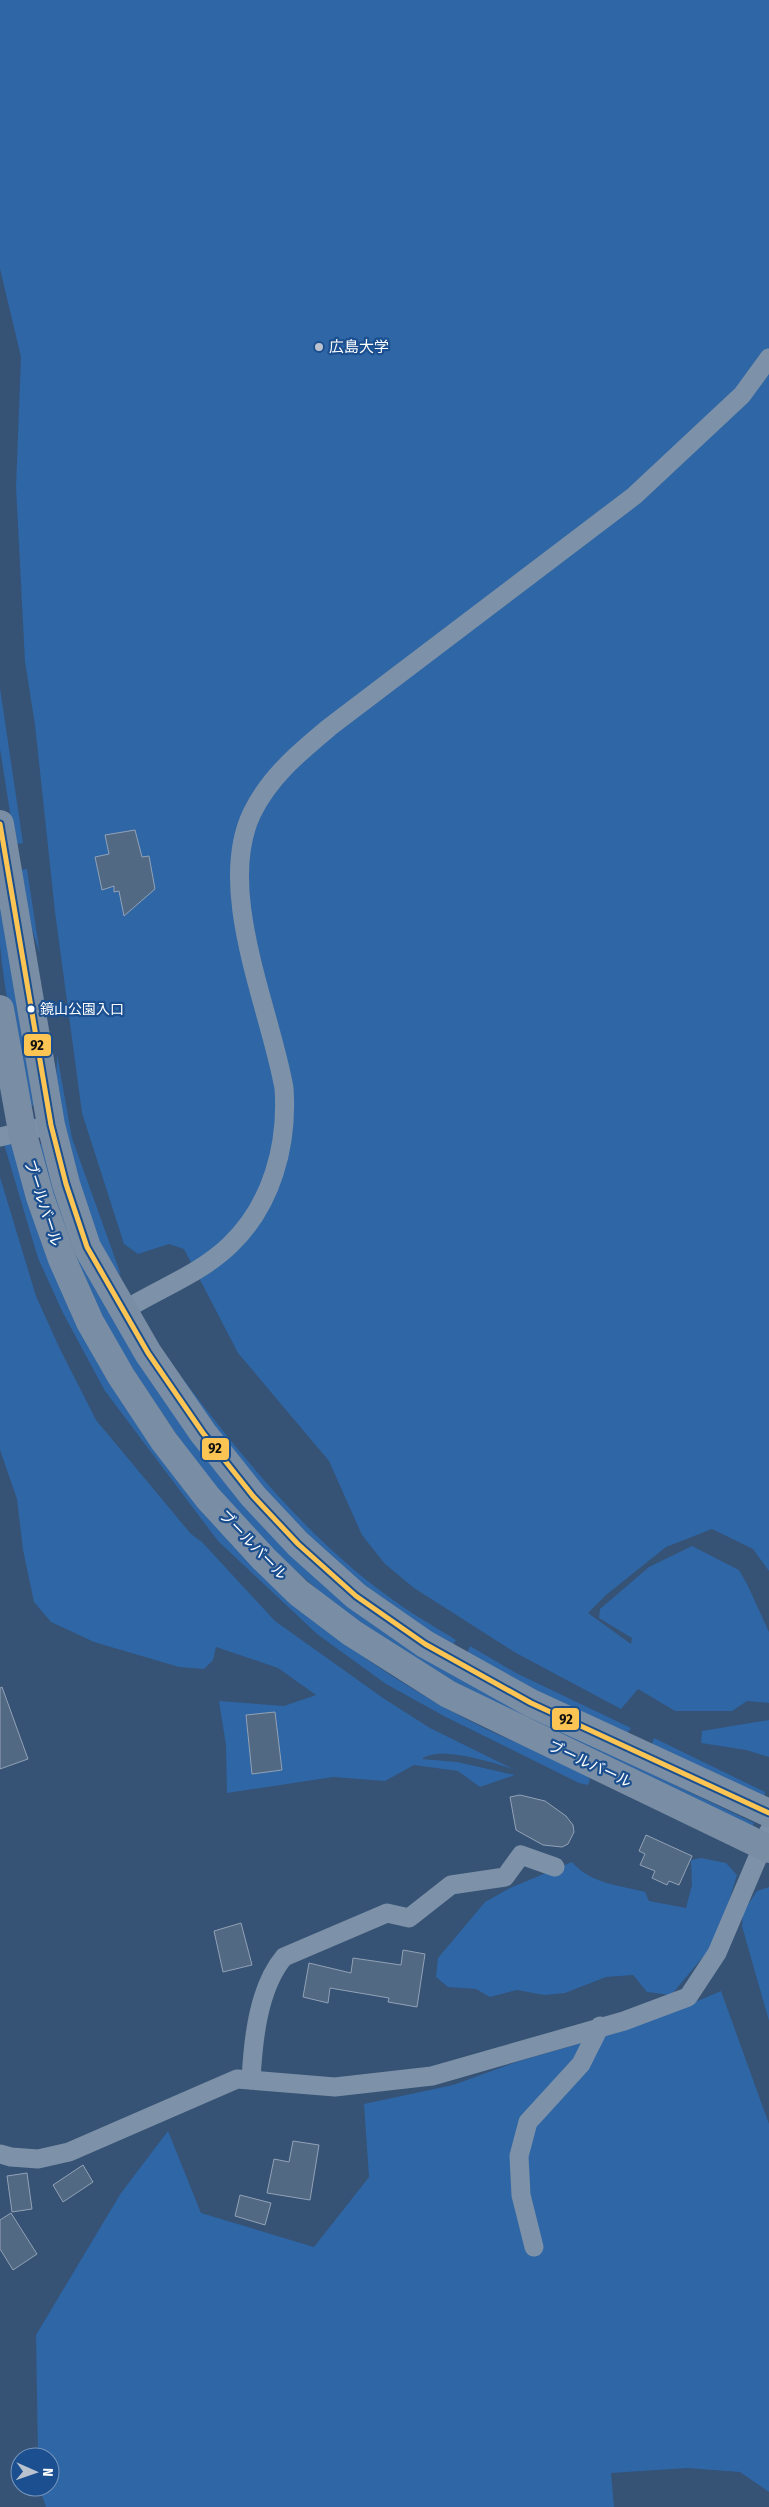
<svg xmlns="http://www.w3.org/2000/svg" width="769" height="2507" font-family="'Fira Sans Condensed','Noto Sans JP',sans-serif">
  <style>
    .green { fill: #2f66a5; fill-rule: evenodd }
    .building { fill: #526984; stroke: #92a2b6 }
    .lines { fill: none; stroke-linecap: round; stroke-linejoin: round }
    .street { stroke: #7d92a8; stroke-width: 19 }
    .secondary { stroke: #798da4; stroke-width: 28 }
    .bus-1-casing { stroke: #1b4f8f; stroke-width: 9 }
    .bus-1 { stroke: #fcc553; stroke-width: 5 }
    .poi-dot { fill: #b9c2ce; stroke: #1b4f8f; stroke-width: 2 }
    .bus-dot { fill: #fff; stroke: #1b4f8f; stroke-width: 2 }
    .labels { text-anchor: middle; stroke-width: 4.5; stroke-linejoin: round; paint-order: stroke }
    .bus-label { font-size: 14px; fill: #fff; stroke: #1b4f8f; text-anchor: start }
    .poi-label { font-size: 15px; fill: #fff; stroke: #1b4f8f; text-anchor: start }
    .street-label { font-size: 15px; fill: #fff; stroke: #1b4f8f }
    .line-badge { stroke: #1b4f8f; stroke-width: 2 }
    .pale-badge-label { font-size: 14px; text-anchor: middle; font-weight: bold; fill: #111 }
  </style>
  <rect width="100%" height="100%" fill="#365274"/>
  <g class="green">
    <path d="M0,0H769V1571L753,1549L712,1529L666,1547L606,1595L588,1613L631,1644L632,1638L599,1618L600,1609L649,1567L692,1546L739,1570L747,1584L769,1632V1703L747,1701L732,1711H675L638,1689L621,1709L516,1653L414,1588L385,1564L362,1535L329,1461L238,1353L184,1249L169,1244L138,1254L124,1244L82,1113L55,912L35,725L25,662L16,487L21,357L0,269Z"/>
    <path d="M0,688L23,843L15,844L0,749Z"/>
    <path d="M27,869L40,954L26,911L20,870Z"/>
    <path d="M0,876L35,1103L32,1106L28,1104C17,1052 5,999 0,945C0,922 0,899 0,876Z"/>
    <path d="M57,1054L72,1138L121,1275L111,1265L99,1245L79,1185L56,1087Z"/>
    <path d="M4,1144H10L16,1149L73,1310L310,1618C364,1659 422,1698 484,1728C518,1744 554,1757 587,1776L590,1779L588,1785L579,1783L444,1716L386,1684L317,1634L218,1541L105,1391L63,1313L38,1258Z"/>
    <path d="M41,1144L45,1145L64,1206L306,1569L621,1759L754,1823L751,1830L576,1750L392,1647L319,1591L266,1544L199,1468L104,1326L75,1268L37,1146Z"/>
    <path d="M0,1177L36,1296L59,1347L96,1420L191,1534L202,1542L275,1621L383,1698L430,1728L515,1770C496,1763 438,1745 422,1759L457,1762L515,1775L480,1787L458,1771L414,1765L385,1781L333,1777L227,1793L226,1745L219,1701L284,1706L316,1695L278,1668L216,1647L213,1660L204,1669L179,1667L94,1642L51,1622L34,1602L23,1550L17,1499L0,1450ZM275,1712L282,1770L269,1772L262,1714ZM259,1714L265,1772L252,1774L246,1716Z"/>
    <path d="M170,1362C232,1445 304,1536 389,1597C410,1613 434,1626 456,1640L452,1646L410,1621L322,1553L254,1483Z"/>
    <path d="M470,1646L516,1673L631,1728L626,1735L466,1655Z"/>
    <path d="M769,1720V1757L746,1750L701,1743L702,1731Z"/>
    <path d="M654,1738L765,1792L764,1800L651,1747Z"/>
    <path d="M701,1858L726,1863L737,1875L718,1936L708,1951L671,1995L647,1992L633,1975L606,1977L565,1993L544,1995L517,1990L490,1997L476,1989L448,1987L436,1977L438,1958L485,1902L510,1888L572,1862C591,1884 619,1885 645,1892L649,1901L686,1908L692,1885L691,1860Z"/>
    <path d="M769,1887V2021L742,1926L743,1912L757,1891Z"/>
    <path d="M721,1991L769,2124V2492L740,2472L687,2468L611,2473L614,2507H46L39,2487H50V2457H38L36,2335L121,2193L168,2131L201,2213L314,2247L369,2177L364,2104L453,2085L516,2062L582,2043L679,2009Z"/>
  </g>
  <g class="building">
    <path d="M135,830L142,857L149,856L155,889L124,916L119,891L114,892V886L102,890L95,857L109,854L105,835Z"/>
    <path d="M2,1687L28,1759L0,1769V1688Z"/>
    <path d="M275,1712L282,1770L252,1774L246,1715Z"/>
    <path d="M520,1795L545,1801L566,1816L573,1825L574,1832L568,1844L562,1847L543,1845L516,1830L510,1797Z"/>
    <path d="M646,1835L692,1856L679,1885L669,1881L667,1885L652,1878L655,1871L640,1865L645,1854L639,1851Z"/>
    <path d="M241,1923L252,1965L223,1972L214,1931Z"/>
    <path d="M403,1950L425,1954L417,2007L388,2002L389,1998L330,1988L328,2003L303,1997L309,1963L351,1973L353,1958L401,1965Z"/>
    <path d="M293,2141L319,2145L310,2200L267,2193L274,2159L289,2162Z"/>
    <path d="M83,2165L93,2182L63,2202L53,2185Z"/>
    <path d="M27,2173L32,2209L12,2212L7,2176Z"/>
    <path d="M240,2195L271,2203L265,2225L235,2216Z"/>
    <path d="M11,2213L37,2254L13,2270L0,2249V2220Z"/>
  </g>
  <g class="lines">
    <g class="street">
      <path d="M0,1137L51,1125"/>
      <path d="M123,1311C158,1289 200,1274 230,1245C272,1205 288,1145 284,1088C270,1008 215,890 252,813C270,776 301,751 331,726L634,496L742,395L769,358"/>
      <path d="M251,2080C253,2041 258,1988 284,1957L387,1913L409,1918L451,1885L505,1877L521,1855L555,1867"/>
      <path d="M0,2154L11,2157L38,2159L69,2152L237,2079L335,2087L432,2076L624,2021L688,1997L717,1953L769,1831"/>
      <path d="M534,2247L521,2195L519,2156L528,2122L581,2064L600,2026"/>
    </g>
    <g class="secondary">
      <path d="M0,824L51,1125L66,1184L87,1247L148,1353L203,1433L253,1496L298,1544L356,1596L425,1644L531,1703L769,1813"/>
      <path d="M0,1009L22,1131L40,1197L62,1259L90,1322L121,1376L164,1441L208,1498L264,1559L299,1593L352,1633L448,1694L769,1849"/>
    </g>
    <defs>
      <path id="bus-1" d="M0,824L51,1125L66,1184L87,1247L148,1353L203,1433L253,1496L298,1544L356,1596L425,1644L531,1703L769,1813"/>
    </defs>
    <use href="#bus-1" class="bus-1-casing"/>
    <use href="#bus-1" class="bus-1"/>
  </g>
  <circle class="poi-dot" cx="319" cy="347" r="5"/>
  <circle class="bus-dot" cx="31" cy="1009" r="4.5"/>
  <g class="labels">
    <g class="bus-label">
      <text x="40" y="1014">鏡山公園入口</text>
    </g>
    <g class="poi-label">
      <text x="329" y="352">広島大学</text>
    </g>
    <g class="street-label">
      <text transform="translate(43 1203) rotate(72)" y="5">ブールバール</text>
      <text transform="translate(253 1545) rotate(46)" y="5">ブールバール</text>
      <text transform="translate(590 1764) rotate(25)" y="5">ブールバール</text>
    </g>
  </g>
  <g class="line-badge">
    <rect x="23" y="1033" width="29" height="24" rx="5" fill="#fcc553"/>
    <rect x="201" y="1437" width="29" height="24" rx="5" fill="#fcc553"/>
    <rect x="551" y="1707" width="29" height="24" rx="5" fill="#fcc553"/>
  </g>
  <g class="pale-badge-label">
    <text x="37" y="1050">92</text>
    <text x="215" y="1453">92</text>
    <text x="566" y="1724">92</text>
  </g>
  <g transform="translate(35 2472) rotate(92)"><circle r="24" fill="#1b4f8f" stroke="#7695bc"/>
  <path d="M0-4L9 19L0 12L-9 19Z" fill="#b9c2ce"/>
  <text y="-8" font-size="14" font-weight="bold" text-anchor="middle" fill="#ffffff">N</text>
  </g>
</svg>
